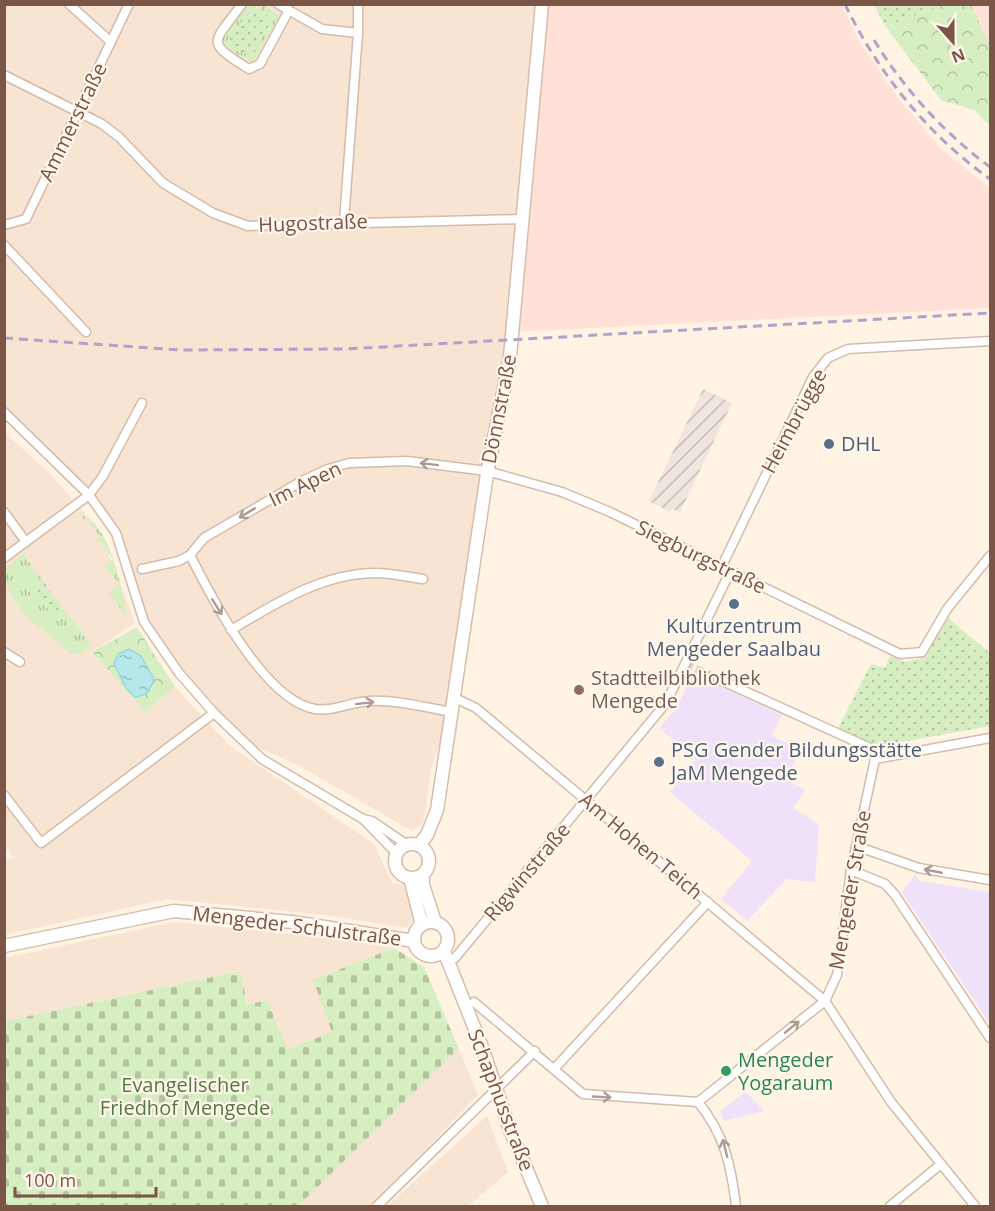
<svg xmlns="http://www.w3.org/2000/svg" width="995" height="1211" font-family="'Open Sans',sans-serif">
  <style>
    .residential { fill: #f7e4d2 }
    .commercial { fill: #ffe1d8 }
    .industrial { fill: url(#industrial-furrows) }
    .education { fill: #f0e1fb }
    .grass { fill: url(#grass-tufts) }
    .forest { fill: url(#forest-crowns) }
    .cemetery { fill: url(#cemetery-stones) }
    .park { fill: url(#park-dots) }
    .water { fill: url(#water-ripples); stroke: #9bd8de; stroke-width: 1.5 }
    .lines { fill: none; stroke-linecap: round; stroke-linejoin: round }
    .street-tunnel { stroke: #deccbc; stroke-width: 8; stroke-dasharray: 8 4; stroke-linecap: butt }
    .street-casing { stroke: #d4bbab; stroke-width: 11 }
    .secondary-casing { stroke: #dabcab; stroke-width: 15 }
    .street { stroke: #fff; stroke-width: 8 }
    .secondary { stroke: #fff; stroke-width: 12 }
    .rail { stroke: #b4a1ca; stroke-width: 3; stroke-dasharray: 9 6; stroke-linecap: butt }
    .oneway { stroke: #b09990 }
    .service-dot { fill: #5c6f8a; stroke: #fff7ed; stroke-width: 2 }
    .education-dot { fill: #8d6e63; stroke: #fff7ed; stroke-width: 2 }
    .leisure-dot { fill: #2e9e5b; stroke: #fff7ed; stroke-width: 2 }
    .labels { text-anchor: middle; stroke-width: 4.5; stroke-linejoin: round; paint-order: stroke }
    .street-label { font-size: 20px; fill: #7b5546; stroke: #fff7ed }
    .service-label { font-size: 20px; fill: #4e5e75; stroke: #fff7ed; text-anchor: start }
    .education-label { font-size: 20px; fill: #785e54; stroke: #fff7ed; text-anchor: start }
    .leisure-label { font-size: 20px; fill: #27864d; stroke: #fff7ed; text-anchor: start }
    .park-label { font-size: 20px; fill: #527b3b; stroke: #fff7ed }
  </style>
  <defs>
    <pattern id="industrial-furrows" width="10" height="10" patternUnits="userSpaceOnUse" patternTransform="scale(1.5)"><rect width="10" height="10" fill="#eee5df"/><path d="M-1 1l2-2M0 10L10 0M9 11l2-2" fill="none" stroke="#c6bcb7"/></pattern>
    <pattern id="grass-tufts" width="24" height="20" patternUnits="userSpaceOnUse" patternTransform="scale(1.5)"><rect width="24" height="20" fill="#d6eec1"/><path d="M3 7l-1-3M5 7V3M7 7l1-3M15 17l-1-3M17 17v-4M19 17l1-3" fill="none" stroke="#b3c49f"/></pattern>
    <pattern id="forest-crowns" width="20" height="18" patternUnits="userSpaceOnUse" patternTransform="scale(1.5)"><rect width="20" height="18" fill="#d6eec1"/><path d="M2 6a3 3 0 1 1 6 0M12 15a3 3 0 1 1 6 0" fill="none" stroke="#b3c49f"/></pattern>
    <pattern id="cemetery-stones" width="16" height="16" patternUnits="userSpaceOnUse" patternTransform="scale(1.5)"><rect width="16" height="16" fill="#d6eec1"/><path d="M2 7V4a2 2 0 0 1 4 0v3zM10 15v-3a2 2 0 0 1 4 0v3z" fill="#b3c49f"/></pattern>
    <pattern id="park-dots" width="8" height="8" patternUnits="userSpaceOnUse" patternTransform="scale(1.5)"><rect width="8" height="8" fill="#d6eec1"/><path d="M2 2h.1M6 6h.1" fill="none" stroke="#b3c49f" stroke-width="1.8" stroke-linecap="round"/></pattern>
    <pattern id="water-ripples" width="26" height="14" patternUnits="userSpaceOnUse" patternTransform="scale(1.5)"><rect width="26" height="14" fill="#b6e7eb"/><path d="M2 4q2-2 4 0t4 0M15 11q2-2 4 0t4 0" fill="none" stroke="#99bec0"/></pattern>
  </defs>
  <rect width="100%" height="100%" fill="#fff3e4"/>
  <g class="residential">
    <path d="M4,5H542L517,287L452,712L431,767L425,816L422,824L412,831L298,765L238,738L214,713L144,622L131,572L105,518L5,412Z"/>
    <path d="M4,432L47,471L99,529L135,623L92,652L145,712L175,687L230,746L374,844L392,883L403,885L409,895L414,919L406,928L324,915L167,899L5,935V860L14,858L4,846Z"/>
    <path d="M174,922L355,941L394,948L314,980L332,1032L286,1049L267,1000L248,1005L241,971L5,1021L4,958Z"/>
    <path d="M459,1049L478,1095L370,1206H298Z"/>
    <path d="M487,1116L508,1172L468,1206H387Z"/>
  </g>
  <g class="commercial">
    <path d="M542,5H842L859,41L898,98L942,150L990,188V308L512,332Z"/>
    <path d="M971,5H990V45Z"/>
  </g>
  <path class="industrial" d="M703,389L732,403L680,512L672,509L670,512L649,501Z"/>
  <g class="education">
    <path d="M692,673L782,715L772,736L800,749L786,780L805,790L793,808L819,824L815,882L787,879L747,921L721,899L752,861L670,792L696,760L659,728L676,709Z"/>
    <path d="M915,874L919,881L990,892V1024L902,892Z"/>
    <path d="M746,1092L764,1111L724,1121L720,1111Z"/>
  </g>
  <g class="grass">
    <path d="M248,5H257L227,42L272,19L259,10L263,5L280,16L253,62L223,48L222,40Z"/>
    <path d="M80,514C112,526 120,584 127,614L125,615L108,593L119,584L106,567L96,572L113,559L99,540L81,552L100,537L87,519L67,533L84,520Z"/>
    <path d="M23,554L41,578L29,591L55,614L63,608L93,646L78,654H71C45,631 5,606 4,569Z"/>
  </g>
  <g class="forest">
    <path d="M940,5H971L990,45V126L974,110L941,100L886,27Z"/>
    <path d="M137,627L175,687L145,712L92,652Z"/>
  </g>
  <path class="cemetery" d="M394,948L424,967L459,1049L298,1206H5V1021L241,971L247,1005L267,1000L287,1049L332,1032L313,980Z"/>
  <g class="park">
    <path d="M874,5H940L886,27Z"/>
    <path d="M254,6L272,19L252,57L227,42Z"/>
    <path d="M41,578L63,608L55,615L29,591Z"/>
    <path d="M947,617L990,653V726L874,747L838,728L871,664L885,668L890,656L905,662L921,658Z"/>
  </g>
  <path class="water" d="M129,649L141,656L154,679C150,691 148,695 135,697L127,689L114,664L118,654Z"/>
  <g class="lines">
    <path class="street-tunnel" d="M685,664L718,679"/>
    <defs>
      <g id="street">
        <path d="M69,4L111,42"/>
        <path d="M242,4C213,44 204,41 249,69L260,64L288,12"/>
        <path d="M278,4L322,29L358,33"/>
        <path d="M4,75L102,124L119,137L163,183L213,213L248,226L523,219"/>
        <path d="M344,221L358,33V4"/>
        <path d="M4,225L26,219L129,4"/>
        <path d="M4,245L86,332"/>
        <path d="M4,412L89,495L116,533L144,622L179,673L214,713L262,759L363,819L372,821L406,844"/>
        <path d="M4,512L26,542"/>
        <path d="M190,555C211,597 265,701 315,709C333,712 351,702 369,701C393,699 428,708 452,712"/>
        <path d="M4,558L89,495L103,476L142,403"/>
        <path d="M721,568L813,377L828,358L848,349L990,341"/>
        <path d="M142,569L179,561L190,555L204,538L302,481L328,469L349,463L407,461L487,471L562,492L610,512L900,654L922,652L947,609L990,556"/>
        <path d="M231,630C276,603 323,573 376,573C392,573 407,577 423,579"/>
        <path d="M4,652L20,662"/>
        <path d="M718,679L870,748L875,759"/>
        <path d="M453,697L476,708L825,1001L891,1102L975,1206"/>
        <path d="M875,759L990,738"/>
        <path d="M4,795L41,843L214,713"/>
        <path d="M363,819L396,853"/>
        <path d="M856,846L919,868L990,880"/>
        <path d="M851,870L885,884L895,895L990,1038"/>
        <path d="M455,958L666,703L730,572"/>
        <path d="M474,1002L583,1094L698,1102L825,1001L837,975L851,870L875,759"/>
        <path d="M554,1069L708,902"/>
        <path d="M698,1102C725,1135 731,1166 736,1206"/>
        <path d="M377,1206L535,1051"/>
        <path d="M890,1206L941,1164"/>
      </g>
      <g id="secondary">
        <circle cx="412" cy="861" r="17"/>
        <path d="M419,845L427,835L437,810L487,474L510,357L542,4"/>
        <path d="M423,875V885L435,922"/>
        <path d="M410,878L422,925"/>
        <circle cx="431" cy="939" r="17"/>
        <path d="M4,946L174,911L292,922L414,941"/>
        <path d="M444,951L482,1047L510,1130L542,1206"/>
      </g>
    </defs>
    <use href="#street" class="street-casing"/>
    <use href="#secondary" class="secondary-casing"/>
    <use href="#street" class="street"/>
    <use href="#secondary" class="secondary"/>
    <g class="rail">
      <path d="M845,4C878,73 928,135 990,179"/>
      <path d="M874,40C904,89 944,133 990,167"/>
      <path d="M4,338L181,350L346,349L990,313"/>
    </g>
  </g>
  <defs><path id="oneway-shaft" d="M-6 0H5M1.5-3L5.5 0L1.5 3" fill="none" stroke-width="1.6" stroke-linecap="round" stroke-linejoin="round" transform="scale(1.5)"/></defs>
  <g class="oneway">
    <use href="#oneway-shaft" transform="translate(429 464) rotate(-173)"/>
    <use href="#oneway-shaft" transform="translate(247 513) rotate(149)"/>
    <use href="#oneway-shaft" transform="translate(217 607) rotate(58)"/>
    <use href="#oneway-shaft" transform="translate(365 703) rotate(-7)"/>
    <use href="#oneway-shaft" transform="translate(933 871) rotate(-169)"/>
    <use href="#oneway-shaft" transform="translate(792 1027) rotate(-39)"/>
    <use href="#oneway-shaft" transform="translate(602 1097) rotate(3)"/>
    <use href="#oneway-shaft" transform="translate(725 1148) rotate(-104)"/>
  </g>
  <g class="service-dot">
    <circle cx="829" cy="444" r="6"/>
    <circle cx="734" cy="604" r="6"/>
    <circle cx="659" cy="762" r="6"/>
  </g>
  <circle class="education-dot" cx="579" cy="690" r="6"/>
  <circle class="leisure-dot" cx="726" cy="1071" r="6"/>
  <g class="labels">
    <g class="street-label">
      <text transform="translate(73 122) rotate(-64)" y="7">Ammerstraße</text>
      <text transform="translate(313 223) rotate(-2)" y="7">Hugostraße</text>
      <text transform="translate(499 409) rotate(-79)" y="7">Dönnstraße</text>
      <text transform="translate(794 421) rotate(-62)" y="7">Heimbrügge</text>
      <text transform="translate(305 484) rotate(-26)" y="7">Im Apen</text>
      <text transform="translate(701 557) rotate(26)" y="7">Siegburgstraße</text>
      <text transform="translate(641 846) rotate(40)" y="7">Am Hohen Teich</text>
      <text transform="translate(527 872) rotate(-50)" y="7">Rigwinstraße</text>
      <text transform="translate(850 890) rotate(-80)" y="7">Mengeder Straße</text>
      <text transform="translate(297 926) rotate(7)" y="7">Mengeder Schulstraße</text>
      <text transform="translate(501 1100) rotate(69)" y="7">Schaphusstraße</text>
    </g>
    <g class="service-label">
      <text x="841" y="451">DHL</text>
      <text x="734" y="633" text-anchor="middle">Kulturzentrum<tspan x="734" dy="23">Mengeder Saalbau</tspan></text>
      <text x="671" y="757">PSG Gender Bildungsstätte<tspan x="671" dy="23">JaM Mengede</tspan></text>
    </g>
    <g class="education-label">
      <text x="591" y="685">Stadtteilbibliothek<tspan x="591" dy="23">Mengede</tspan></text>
    </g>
    <g class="leisure-label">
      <text x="738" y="1067">Mengeder<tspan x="738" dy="23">Yogaraum</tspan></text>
    </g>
    <g class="park-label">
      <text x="185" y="1092">Evangelischer<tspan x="185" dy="23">Friedhof Mengede</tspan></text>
    </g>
  </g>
  <rect width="995" height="1211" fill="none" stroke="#7b5546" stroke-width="12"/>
  <g transform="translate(953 42) rotate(159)" stroke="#fff7ed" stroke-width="4.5" paint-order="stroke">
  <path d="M0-4.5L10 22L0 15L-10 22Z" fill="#7b5546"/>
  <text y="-9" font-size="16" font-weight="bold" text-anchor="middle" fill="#7b5546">N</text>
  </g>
  <path d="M15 1187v9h141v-9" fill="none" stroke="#7b5546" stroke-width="3"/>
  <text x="24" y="1187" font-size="18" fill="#7b5546" stroke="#fff7ed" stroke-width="4.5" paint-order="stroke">100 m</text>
</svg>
